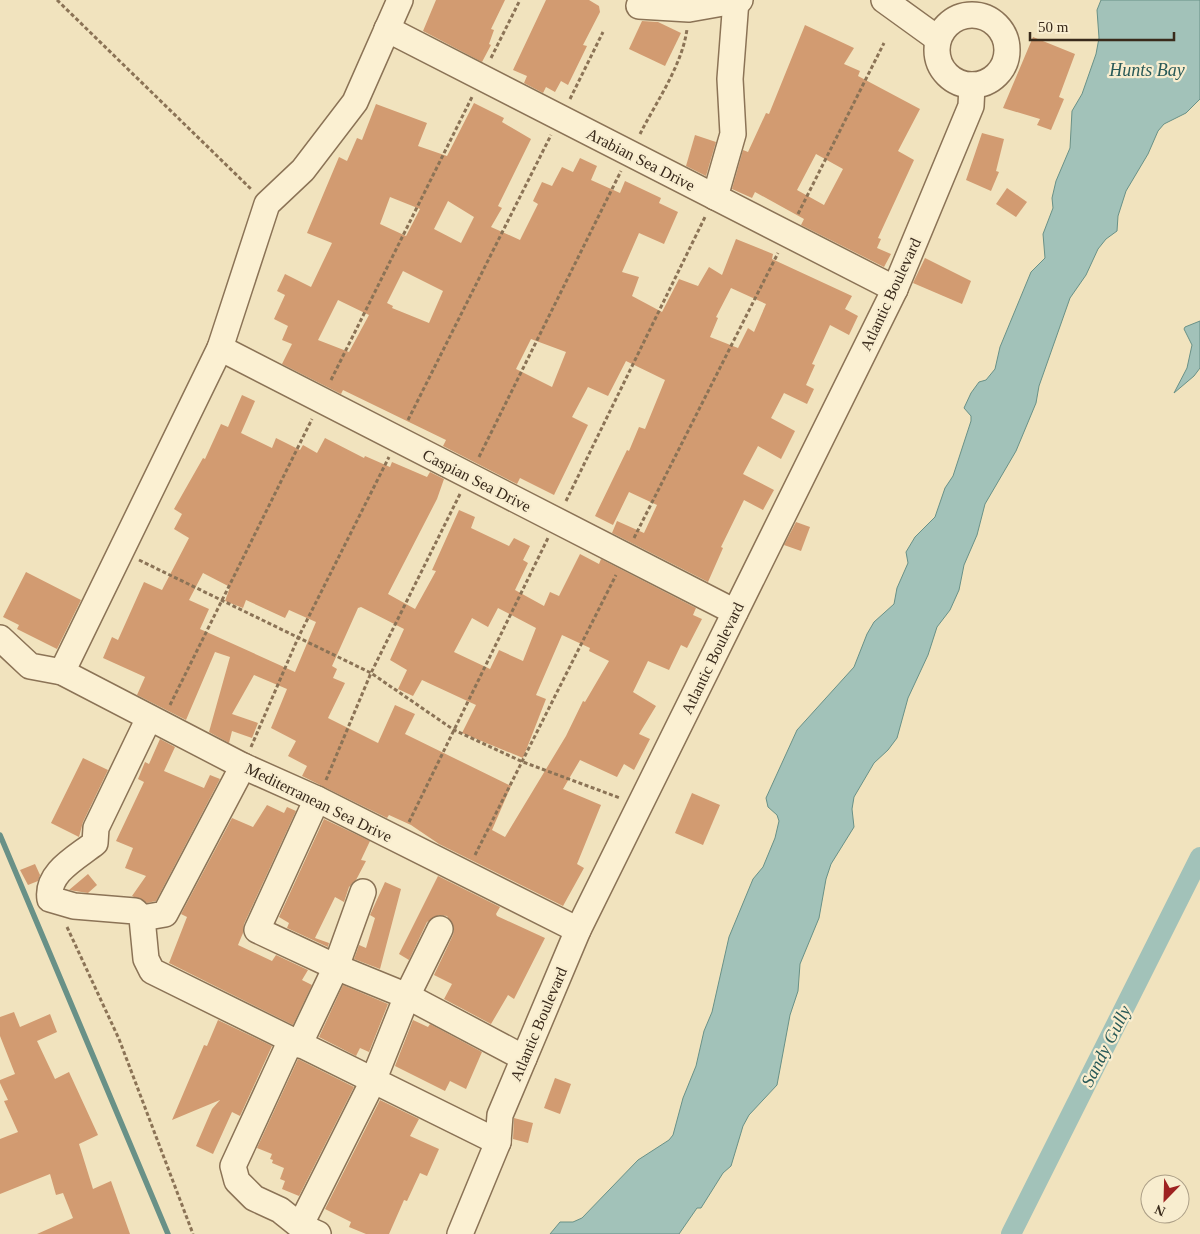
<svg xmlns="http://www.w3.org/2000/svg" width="1200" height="1234" font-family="Georgia,serif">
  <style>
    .water { fill: #a2c2b9; stroke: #699187 }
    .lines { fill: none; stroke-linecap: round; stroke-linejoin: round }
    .stream { stroke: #699187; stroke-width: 5.5 }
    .canal { stroke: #a2c2b9; stroke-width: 20 }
    .building { fill: #d29b71; fill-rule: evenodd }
    .minor-casing { stroke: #8b7356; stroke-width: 28 }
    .path { stroke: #8b7356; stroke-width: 3; stroke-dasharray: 4 2.5; stroke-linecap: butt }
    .minor { stroke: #fbf0d2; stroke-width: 25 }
    .labels { text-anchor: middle; stroke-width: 4.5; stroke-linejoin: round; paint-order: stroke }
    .street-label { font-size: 16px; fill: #392a1b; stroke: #f8edcf }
    .water-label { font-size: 18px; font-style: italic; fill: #295a58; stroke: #f8edcf }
  </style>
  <rect width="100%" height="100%" fill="#f1e3be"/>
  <g class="water">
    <path d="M1101,0H1200V99L1186,113L1164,124L1158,131L1148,154L1126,191L1118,216L1117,231L1106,239L1098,249L1086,275L1070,298L1039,386L1036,403L1016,451L985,504L977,535L964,565L959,590L950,610L937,627L928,655L908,698L897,738L888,750L874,763L854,797L852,809L854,827L831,864L826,879L819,918L800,964L798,991L790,1015L777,1085L749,1115L743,1126L731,1166L723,1173L701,1208H697L679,1234H550L560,1222H573L582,1218L638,1160L669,1140L673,1135L683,1098L696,1066L704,1031L712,1012L729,937L753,879L763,867L775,838L779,821L777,815L768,807L766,798L797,730L854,667L867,634L874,622L894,604L897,588L908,563L906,552L915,537L935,517L945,488L953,476L971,421V416L964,408L971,393L979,382L986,380L995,369L1000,347L1031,272L1045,258L1043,234L1053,208L1052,198L1056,181L1070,148L1072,111L1082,94L1096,54L1099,38L1097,10Z"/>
    <path d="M1200,321V368L1194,376L1174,393L1187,368L1192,345L1184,329L1185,327Z"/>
  </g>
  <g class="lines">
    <path class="stream" d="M0,835L168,1234"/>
    <path class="canal" d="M1011,1234L1200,857"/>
  </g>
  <g class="building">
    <path d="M436,0H505L491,29L494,30L489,44L491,45L482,62L423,31Z"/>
    <path d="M546,0H589L599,6L600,12L583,45L587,46L568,85L561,81L555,92L546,87L543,93L524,83L527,76L513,70Z"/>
    <path d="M642,21L658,22L681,33L665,66L629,49Z"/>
    <path d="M805,25L854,48L844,64L860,71L858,76L920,109L898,151L914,160L878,238L881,239L877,248L891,254L884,267L801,225L804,219L755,192L752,198L732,189L743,150L748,152L766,113L769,114ZM816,154L843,169L824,205L797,190Z"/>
    <path d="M1033,37L1075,54L1059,97L1064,99L1051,130L1037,125L1040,119L1003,108Z"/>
    <path d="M474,103L504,118L502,122L531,139L498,206L502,208L491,227L520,240L538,204L533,201L542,182L552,186L562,167L573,172L580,158L597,166L591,180L620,193L625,181L661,198L659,203L678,212L664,244L639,233L622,272L639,277L632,296L662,312L679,279L698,286L709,267L722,275L736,239L773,254L772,259L852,296L845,309L858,316L849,335L830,325L812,364L815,365L806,385L814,389L807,404L784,393L771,418L795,431L781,459L758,446L743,474L774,490L763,510L744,500L721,547L723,548L708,582L612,533L617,521L644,533L657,505L629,492L613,525L595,516L627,450L629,451L639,427L645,429L665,380L626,361L608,396L588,387L572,417L588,425L554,495L520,478L517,484L443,446L446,440L343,390L341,394L282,364L292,344L282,340L288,326L274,319L285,295L277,291L285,274L311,287L332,243L307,233L339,157L347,161L357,138L362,140L376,104L427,123L418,146L447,156ZM390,197L420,209L406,236L380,224ZM448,201L474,217L461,243L434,229ZM403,271L443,291L429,323L392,308L393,306L387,303ZM731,288L766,304L754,332L748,328L738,348L710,337L718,318L716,317ZM338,300L369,315L349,352L318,340ZM531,339L566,352L552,387L516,369Z"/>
    <path d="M982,133L1004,139L996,171L999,172L991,191L966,180Z"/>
    <path d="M695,135L716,142L706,176L686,166Z"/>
    <path d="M1007,188L1027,202L1016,217L996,204Z"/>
    <path d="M925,258L971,281L962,304L913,283Z"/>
    <path d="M242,395L255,401L241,433L272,448L276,438L300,450L303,445L317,453L325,438L364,458L365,456L390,467L392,462L427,477L430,472L444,479L437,499L388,594L415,609L436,571L432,570L459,510L475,517L471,528L509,546L514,538L530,546L523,560L528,563L515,590L544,606L550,592L559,596L580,554L599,564L601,559L696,608L693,615L702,619L687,648L681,645L669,670L648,661L633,692L656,706L639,734L650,739L634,770L624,764L617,777L580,760L563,789L601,805L577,864L584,868L563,906L439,844L411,825L389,815L387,818L302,776L307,766L288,756L296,741L271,728L287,689L254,675L232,714L258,723L252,738L232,731L229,743L209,732L230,657L215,652L186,720L137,695L145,677L103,658L112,637L118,640L144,582L162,590L189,538L174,529L182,514L174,509L203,458L205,459L221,424L228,427ZM203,573L230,587L225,601L243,608L246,600L285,618L289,610L316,622L295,672L200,629L209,609L189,600ZM361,607L404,629L390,660L407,670L398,689L413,696L422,680L476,705L462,733L523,758L546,699L536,695L562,635L590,648L589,651L609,661L585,702L583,701L566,736L505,837L492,830L511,786L405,734L415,714L395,705L378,743L328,718L345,683L333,678L337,669L332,666L358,608ZM498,608L536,628L523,661L499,650L490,669L454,652L472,618L488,627Z"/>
    <path d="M796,522L810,527L801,551L784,545Z"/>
    <path d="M26,572L81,600L57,649L17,629L19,625L3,617Z"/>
    <path d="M160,739L175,747L164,771L204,788L210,775L220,779L156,901L147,903L132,896L146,876L125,868L133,848L116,841L144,782L138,779L145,762L149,764Z"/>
    <path d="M83,758L108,770L83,822L79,837L51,823Z"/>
    <path d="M692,793L720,805L703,845L675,833Z"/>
    <path d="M267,805L284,813L287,807L296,811L244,924L243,933L238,945L272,961L276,955L308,970L302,980L312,985L293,1025L169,963L187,917L181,914L232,818L253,827Z"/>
    <path d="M324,819L370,841L361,860L366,861L356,880L349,887L344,902L335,897L315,938L329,943L328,947L287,928L289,923L279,917Z"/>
    <path d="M35,864L40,875L38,881L28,885L20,870Z"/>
    <path d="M88,874L97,885L88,893L69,890Z"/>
    <path d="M438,876L500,907L496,914L497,916L545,938L514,999L508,995L491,1024L444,999L452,984L434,975L453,935L454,928L447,916L439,915L427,922L409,960L399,954Z"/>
    <path d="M385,882L401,889L380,969L354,959L359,945L366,948L375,918L370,915Z"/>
    <path d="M343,985L388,1004L369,1052L360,1048L356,1056L319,1037Z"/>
    <path d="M14,1012L20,1027L50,1014L57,1032L37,1041L55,1079L69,1072L98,1135L79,1144L93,1189L111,1181L130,1234H37L73,1218L63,1193L56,1195L50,1174L0,1194V1139L18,1132L4,1101L8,1100L0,1083V1080L15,1074L0,1036V1017Z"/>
    <path d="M218,1020L272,1046L240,1116L232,1112L213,1154L196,1146L212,1109L220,1100L172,1120L204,1045L207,1046Z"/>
    <path d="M413,1020L428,1027L430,1024L482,1052L466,1089L450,1081L445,1091L395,1066Z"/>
    <path d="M298,1059L354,1087L299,1196L282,1189L285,1181L280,1179L284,1168L272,1163L273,1160L270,1159L272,1154L257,1148Z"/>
    <path d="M555,1078L571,1084L560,1114L544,1108Z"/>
    <path d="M380,1100L419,1119L410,1136L439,1149L427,1176L420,1173L407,1201L404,1200L389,1234H366L349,1227L351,1222L325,1209Z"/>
    <path d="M514,1118L533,1123L528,1143L513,1139Z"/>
  </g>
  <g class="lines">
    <defs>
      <g id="minor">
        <path d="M884,0L938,39"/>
        <path d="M639,6L689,9L740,0"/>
        <circle cx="972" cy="50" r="35"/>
        <path d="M387,29L895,289"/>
        <path d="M715,197L733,134L730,79L736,0"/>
        <path d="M220,348L735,612"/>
        <path d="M0,638L30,666L62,672L243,766L317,799L578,930"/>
        <path d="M62,672L220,348L267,204L303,170L355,102L400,0"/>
        <path d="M149,718L96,828L95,843C76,858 46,873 50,899L74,906L135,911L142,918L146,959L152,971L498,1142"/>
        <path d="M317,799L257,930L336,967L407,996L524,1058"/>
        <path d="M142,918L165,914L243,766"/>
        <path d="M291,1040L233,1166L237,1181L254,1198L280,1210L300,1226L318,1234"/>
        <path d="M299,1045L336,967L363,892"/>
        <path d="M300,1226L373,1081L407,996L440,929"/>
        <path d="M460,1234L498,1142L500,1115L578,930L895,289L971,106L972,85"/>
      </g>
    </defs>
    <use href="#minor" class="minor-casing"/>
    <g class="path">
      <path d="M57,0L252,190"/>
      <path d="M491,58L520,0"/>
      <path d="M570,99L603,32"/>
      <path d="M640,134C656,102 682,66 687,29"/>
      <path d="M798,214L884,43"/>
      <path d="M331,380L472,97"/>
      <path d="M408,420L551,135"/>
      <path d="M479,457L621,171"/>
      <path d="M566,501L706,215"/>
      <path d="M634,538L778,253"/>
      <path d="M139,560L371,673L454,730L523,762L620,798"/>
      <path d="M170,705L312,419"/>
      <path d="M251,747L298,638L389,457"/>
      <path d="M326,780L371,673L460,494"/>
      <path d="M409,822L548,538"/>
      <path d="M475,855L616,575"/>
      <path d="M67,927L119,1039L193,1234"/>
    </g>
    <use href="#minor" class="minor"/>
  </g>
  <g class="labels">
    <g class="street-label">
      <text transform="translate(641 159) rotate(27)" y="6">Arabian Sea Drive</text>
      <text transform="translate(890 294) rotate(-65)" y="6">Atlantic Boulevard</text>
      <text transform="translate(477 480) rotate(27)" y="6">Caspian Sea Drive</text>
      <text transform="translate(712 658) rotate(-64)" y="6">Atlantic Boulevard</text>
      <text transform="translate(319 802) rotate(26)" y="6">Mediterranean Sea Drive</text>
      <text transform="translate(538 1024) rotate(-67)" y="6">Atlantic Boulevard</text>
    </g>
    <g class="water-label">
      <text x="1147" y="76">Hunts Bay</text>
      <text transform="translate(1106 1046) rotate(-63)" y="6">Sandy Gully</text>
    </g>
  </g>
  <g transform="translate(1165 1199) rotate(203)"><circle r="24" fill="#f8edcf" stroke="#ac9f87"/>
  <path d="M0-4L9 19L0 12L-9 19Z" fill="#9e2221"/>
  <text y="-8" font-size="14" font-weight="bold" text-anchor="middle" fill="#392a1b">N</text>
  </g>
  <path d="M1030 32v8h144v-8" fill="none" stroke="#392a1b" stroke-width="2.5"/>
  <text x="1038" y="32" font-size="15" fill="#392a1b" stroke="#f8edcf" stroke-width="4" paint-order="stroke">50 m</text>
</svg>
